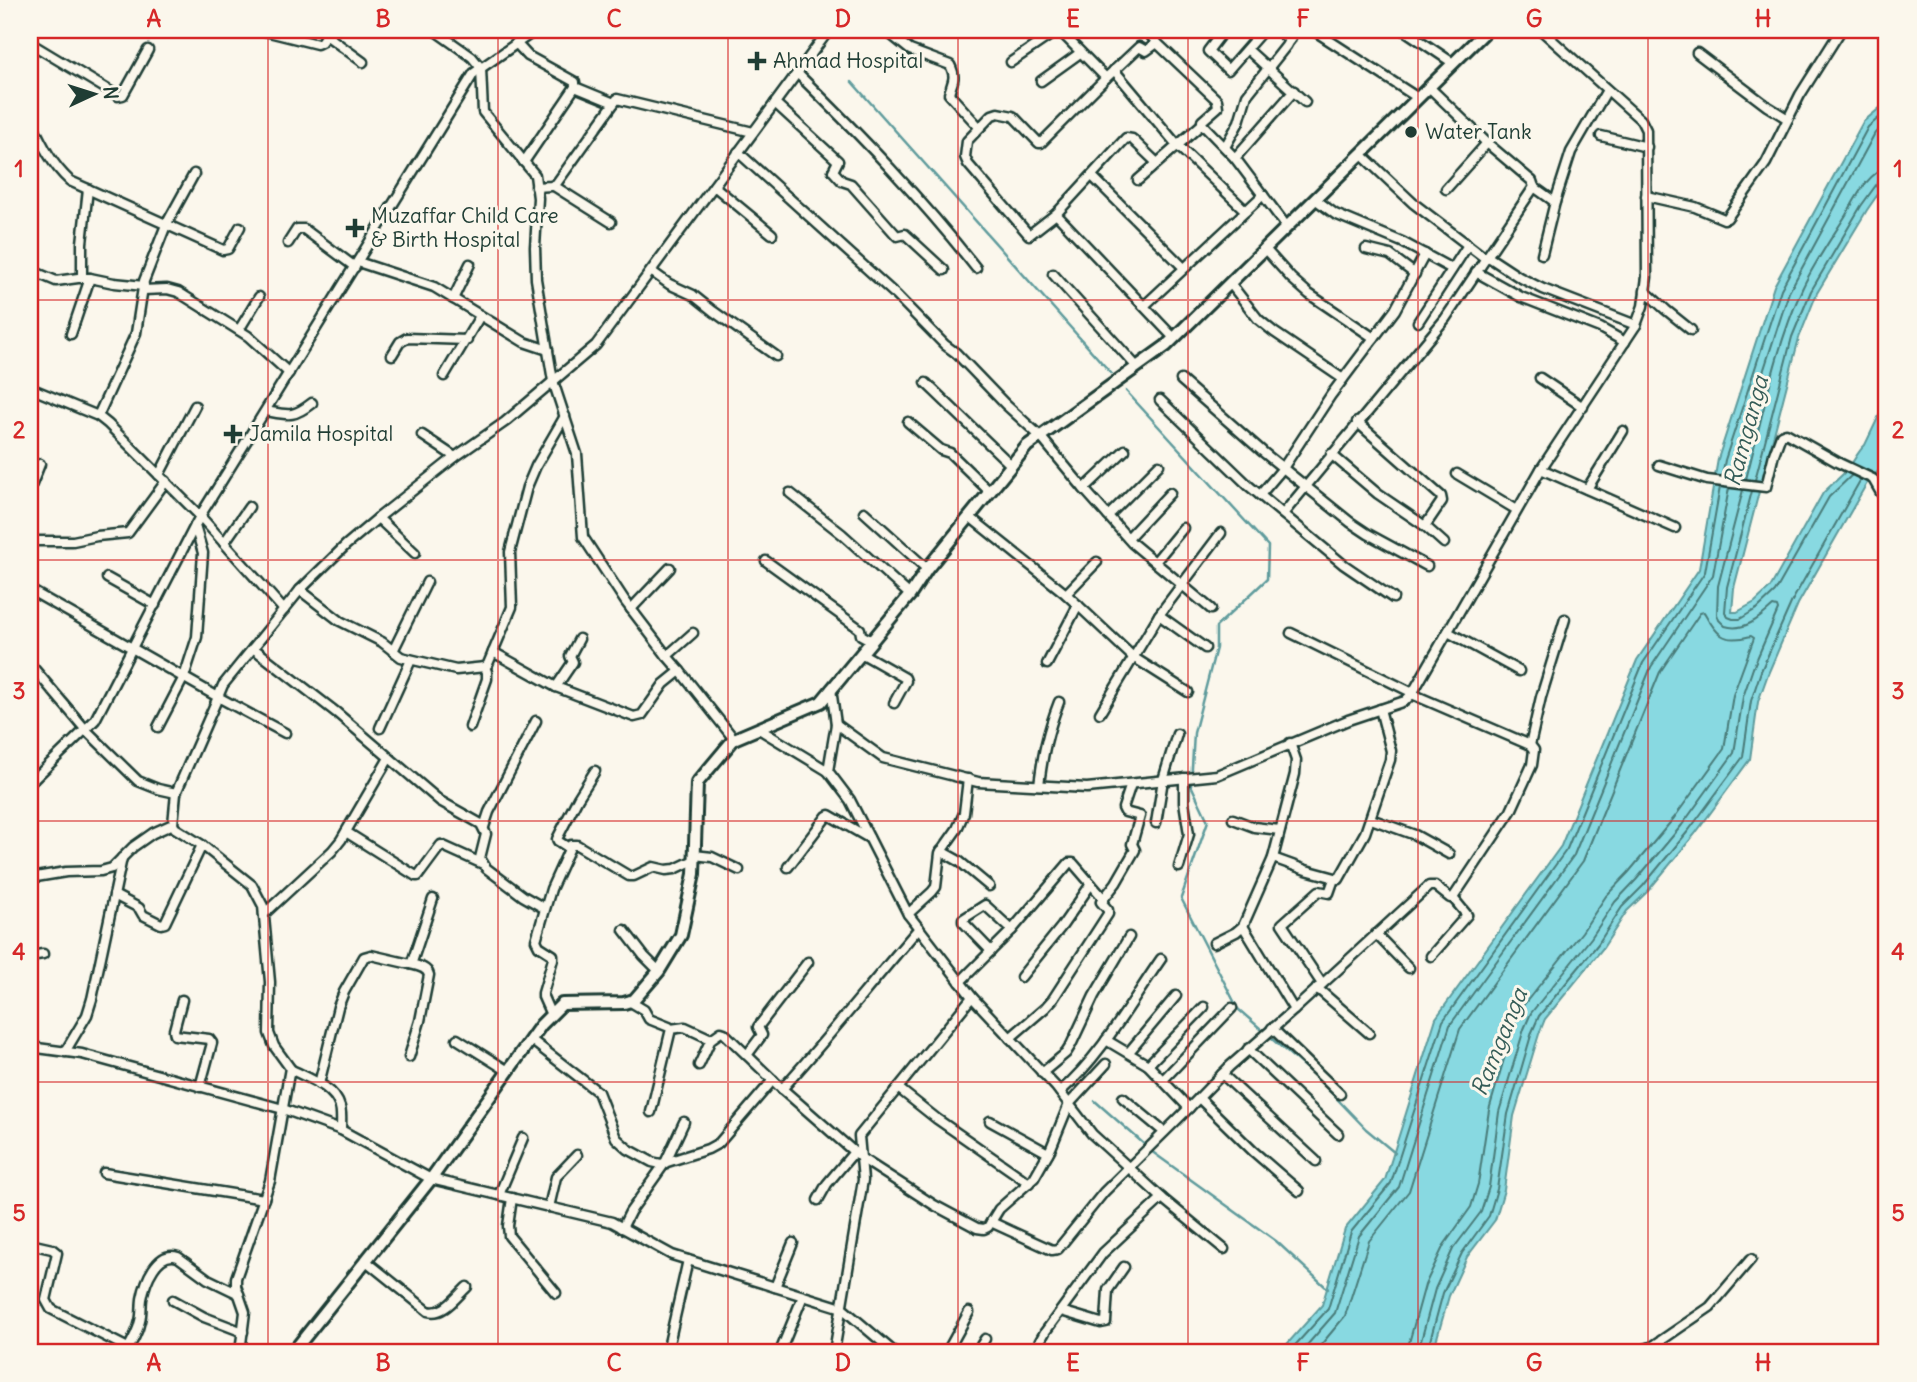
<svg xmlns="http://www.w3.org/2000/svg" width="1917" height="1382" font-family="Delius,sans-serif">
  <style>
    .water { fill: #88d9e1; stroke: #5e9b9c; stroke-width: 2 }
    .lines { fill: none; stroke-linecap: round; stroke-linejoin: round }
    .shore { stroke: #497b79; stroke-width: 2 }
    .stream { stroke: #5e9b9c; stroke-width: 2.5 }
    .minor-casing { stroke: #1f3d34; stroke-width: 13 }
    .tertiary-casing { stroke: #1f3d34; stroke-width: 16 }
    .minor { stroke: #fbf7ec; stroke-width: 8 }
    .tertiary { stroke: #fbf7ec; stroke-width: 10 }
    .grid { fill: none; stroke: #d62828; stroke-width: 2; stroke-opacity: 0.55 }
    .poi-dot { fill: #1f3d34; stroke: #fbf7ec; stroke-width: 2.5 }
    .labels { text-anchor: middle; stroke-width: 6; stroke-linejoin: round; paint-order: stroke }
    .poi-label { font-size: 21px; fill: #1f3d34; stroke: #fbf7ec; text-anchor: start }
    .water-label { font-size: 23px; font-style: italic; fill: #345c57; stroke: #fbf7ec }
    .neatline { fill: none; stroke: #d62828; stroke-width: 2.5 }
    .grid-label { font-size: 23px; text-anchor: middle; font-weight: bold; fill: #d62828 }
  </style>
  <rect width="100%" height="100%" fill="#fbf7ec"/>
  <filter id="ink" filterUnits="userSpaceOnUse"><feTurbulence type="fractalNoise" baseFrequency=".0143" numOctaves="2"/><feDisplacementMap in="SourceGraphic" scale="14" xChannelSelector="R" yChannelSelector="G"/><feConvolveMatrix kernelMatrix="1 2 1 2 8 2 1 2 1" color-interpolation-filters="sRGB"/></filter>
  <g filter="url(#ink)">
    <path class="water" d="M1887,102V181L1867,210L1817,293L1799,338L1734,588L1732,612H1737L1755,602L1770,588L1823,493C1830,486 1837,480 1844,473C1853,465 1856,453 1865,445L1887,399V465L1881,468L1867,483L1798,604L1768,674L1758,702L1750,759L1695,834L1648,891L1627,911L1603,948L1545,1019L1539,1034L1514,1116L1504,1190L1495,1220L1467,1257L1449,1296L1433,1352H1280L1322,1305L1345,1229L1385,1180L1436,1018L1561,846L1637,660L1699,569L1718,459L1774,286L1863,122Z"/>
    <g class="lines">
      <g class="shore">
        <path d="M1722,476L1725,460L1781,289L1868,127L1887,111"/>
        <path d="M1731,477L1734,462L1789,292L1875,133L1887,123"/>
        <path d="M1746,479C1763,415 1775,349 1802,289C1814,263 1831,239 1846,215C1855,200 1869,170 1887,169"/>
        <path d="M1755,480L1792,337L1811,291L1861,206L1879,181L1887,178"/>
        <path d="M1752,491L1727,587L1725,612L1728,617L1733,619H1740L1758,608L1775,592L1829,497L1852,475"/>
        <path d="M1289,1352L1328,1309L1351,1232L1391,1183L1443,1021L1567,849L1643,663L1705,572L1720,487"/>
        <path d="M1301,1352L1335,1313L1359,1236L1399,1187L1450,1025L1574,855L1651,667L1713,575L1729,488"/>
        <path d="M1315,1352L1345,1316L1369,1241L1409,1191L1460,1029L1583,861L1660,672L1700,613L1704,612C1716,634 1723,644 1751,636L1754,638L1733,695L1724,749L1674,818L1628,873L1606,896L1582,932L1522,1007L1514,1025L1489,1110L1478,1184L1471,1207L1444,1245L1425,1285L1409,1343L1408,1352"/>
        <path d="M1418,1352L1435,1289L1453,1249L1481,1212L1489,1187L1499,1112L1524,1029L1531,1013L1591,938L1615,902L1636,880L1682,825L1734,753L1743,697L1753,668L1778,610L1777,607L1773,606C1760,618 1744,632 1725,626L1719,620L1717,614L1718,586L1743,490"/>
        <path d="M1427,1352L1443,1293L1462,1253L1489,1216L1497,1189L1508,1114L1532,1032L1539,1016L1598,944L1622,907L1643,886L1689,830L1743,757L1751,701L1761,671L1792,601L1861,479"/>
      </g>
      <g class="stream">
        <path d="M852,82L1111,373"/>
        <path d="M1126,391L1268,546L1267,579L1216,627V648L1194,733L1191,785L1208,821L1181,898L1238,1009L1261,1029"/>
        <path d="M1272,1039L1316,1077L1366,1129L1395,1153"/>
        <path d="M1095,1101L1144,1144"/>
        <path d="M1151,1151L1276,1241L1328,1289"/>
      </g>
      <defs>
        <g id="minor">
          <path d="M261,30L317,44L321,42L330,30"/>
          <path d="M434,30L472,57L481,68L483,112L535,175L538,198L535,247L536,279L553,381L577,454L583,537L625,601L667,656L680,671L734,739"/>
          <path d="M885,30L910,50L950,65C957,79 952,81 949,94L979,127"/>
          <path d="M1059,30L1106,78"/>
          <path d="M1146,30L1157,43L1217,100L1218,107L1202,121V124L1235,158L1287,227"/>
          <path d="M1224,30L1208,51L1228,70L1263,30"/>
          <path d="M1277,30L1290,40"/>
          <path d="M1313,30L1418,98"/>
          <path d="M1404,30L1453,63"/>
          <path d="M30,34L32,30"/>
          <path d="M326,35L363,62"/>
          <path d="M30,43L118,96L123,95L148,50"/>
          <path d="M516,43L528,56L575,82V87L524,162"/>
          <path d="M1157,43L1146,51L1139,47L1106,78L1041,143H1039L1013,116L998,113L992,115L967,141L965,157L968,164L1029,235L1056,214L1126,138L1132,139L1157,163"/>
          <path d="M1247,49L1305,102"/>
          <path d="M1697,53L1767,106L1788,119"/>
          <path d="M1011,62L1058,30"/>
          <path d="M1114,70L1177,145L1246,211"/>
          <path d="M797,73C860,135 921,198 976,268"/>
          <path d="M1041,81L1080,53"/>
          <path d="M575,87L614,103"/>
          <path d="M775,103L838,161L833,171L842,181L851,184L897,236L905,234L944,270"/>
          <path d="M30,119C41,142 51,164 70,181L223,250L228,249L240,227"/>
          <path d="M1601,136L1647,147"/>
          <path d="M30,140L35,130"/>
          <path d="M1225,147L1239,122L1247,95L1286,46L1295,30"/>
          <path d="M738,152L896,295L945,345L956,353L1005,404L1040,436L1084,489L1132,543L1211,609"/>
          <path d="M1361,154L1413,203L1485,258"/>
          <path d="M1235,158L1294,91"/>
          <path d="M1092,176L1184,268"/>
          <path d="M1138,180L1202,124"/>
          <path d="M554,186L611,222"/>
          <path d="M714,186L772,234"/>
          <path d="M536,187L551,186L556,184L617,99L753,132"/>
          <path d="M1534,187L1555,202"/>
          <path d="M1446,189L1487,143"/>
          <path d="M1646,196L1695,207L1724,219L1727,218L1766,163L1800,95L1841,30"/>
          <path d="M1315,199L1335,214L1402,242L1452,269"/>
          <path d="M1056,214L1174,338"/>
          <path d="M288,243L297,229H304L355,267"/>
          <path d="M1265,249L1291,278L1309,294L1374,338"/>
          <path d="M1366,249L1390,255L1415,274"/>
          <path d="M1542,254L1555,202L1571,152L1607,90"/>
          <path d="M1487,256L1519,277L1543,289L1636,325"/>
          <path d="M358,262L434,287L524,342L548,350"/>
          <path d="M30,270L56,281L78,278H90L114,283L144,286"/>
          <path d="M651,271L669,284L693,295L713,311L776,356"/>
          <path d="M1476,272L1521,297L1600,328L1625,342"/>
          <path d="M1053,274L1137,367"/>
          <path d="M82,278V243L88,189"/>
          <path d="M1230,283L1258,319L1274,332L1343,379"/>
          <path d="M143,290L167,289L178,292L248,336L289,373"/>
          <path d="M1645,291L1666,310L1691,330"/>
          <path d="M453,299L470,264"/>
          <path d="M1144,306L1263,195"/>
          <path d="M1418,322L1468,245"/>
          <path d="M239,330L259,297"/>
          <path d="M71,334L90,278"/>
          <path d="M392,355L400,342L407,338L467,340"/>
          <path d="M444,376L480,316"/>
          <path d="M1540,378L1583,407"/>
          <path d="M1181,380L1263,452L1350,522L1368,534L1427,566"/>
          <path d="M926,383L1011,465"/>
          <path d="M30,388L98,416L108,424L200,516L284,610"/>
          <path d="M1160,400L1249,486L1343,564L1393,598"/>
          <path d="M266,411C288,415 293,418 312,403"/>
          <path d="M98,416L136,333L144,281L166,225L194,174"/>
          <path d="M908,422L941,450L950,453L990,492"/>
          <path d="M1357,422L1441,496L1442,501L1425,526"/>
          <path d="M422,435L455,457"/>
          <path d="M1331,454L1378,494L1425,526L1444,543"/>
          <path d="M1659,465L1707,480L1766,487L1774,454L1781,435L1786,433L1839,463L1873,479L1881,493L1887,497"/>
          <path d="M1541,469L1675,528"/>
          <path d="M1457,474L1517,510"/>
          <path d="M159,475L195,406"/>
          <path d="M30,489L40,464"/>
          <path d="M1084,489L1125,450"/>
          <path d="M1587,489L1623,431"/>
          <path d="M790,493L842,534L910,595"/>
          <path d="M1260,495L1283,468L1331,395L1395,310L1425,254"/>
          <path d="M864,512L927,569"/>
          <path d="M1283,514L1445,319L1534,187L1532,181L1487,143L1429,87"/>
          <path d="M1108,516L1159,465"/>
          <path d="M970,517L1066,594L1133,657L1188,692"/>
          <path d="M378,518L415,553"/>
          <path d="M1128,538L1170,493"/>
          <path d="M30,541H73L97,536L128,533L166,481"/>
          <path d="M224,543L249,507"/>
          <path d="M766,561L860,629L861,635L872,641"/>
          <path d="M1155,562L1183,528"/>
          <path d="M107,578L155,605"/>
          <path d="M30,590L218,697L285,733"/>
          <path d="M300,590L340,621L382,642L401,657L456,670L485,667L488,664L512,607L510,552L527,487L536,466L565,416"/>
          <path d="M1066,594L1097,562"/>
          <path d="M631,609L670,568"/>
          <path d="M1159,615L1205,648"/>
          <path d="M1448,632L1519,671"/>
          <path d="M1291,633L1413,693"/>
          <path d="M253,648L337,713L440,801L481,824L486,834L480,858L486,868L523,896L544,908"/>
          <path d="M393,651L427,582"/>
          <path d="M493,652L556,687L634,717L642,715L664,684L680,671"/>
          <path d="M861,653L905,678L906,681L894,703"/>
          <path d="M667,656L693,633"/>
          <path d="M30,664L85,729L138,781L158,789L176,793"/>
          <path d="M1047,664L1078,605"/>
          <path d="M556,687L573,662L570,656L579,639"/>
          <path d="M831,689L836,724L828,771L850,800L908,914L972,997L1056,1087L1092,1134L1162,1198L1224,1249"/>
          <path d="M1100,713L1159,615L1221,533"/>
          <path d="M836,724L883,758L978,782L1087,788L1217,775L1348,720L1405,701L1412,694L1541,469L1636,325L1643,306L1647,277L1646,130L1641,120L1541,30"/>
          <path d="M158,727L184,677L197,637L203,553L195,526"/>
          <path d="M470,727L487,679V672L485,667"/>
          <path d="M380,728L411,660"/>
          <path d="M759,729L828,771"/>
          <path d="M1530,745L1541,697L1565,619"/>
          <path d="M30,783L95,720L200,516L474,73L536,30"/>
          <path d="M1039,785C1043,753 1047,733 1059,702"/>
          <path d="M1233,819L1254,827L1280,830"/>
          <path d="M1371,819L1415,835L1449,854"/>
          <path d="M1156,823L1163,780L1177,734"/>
          <path d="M484,827L489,812L536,721"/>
          <path d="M346,832L416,876H418L441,845L481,863"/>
          <path d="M569,848L558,841L557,839L578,798L595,771"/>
          <path d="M941,851L959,861L989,886"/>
          <path d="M694,855L712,857L739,870"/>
          <path d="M1273,858L1306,870L1339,879L1365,833L1390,760L1391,751L1380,709"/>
          <path d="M788,867L827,816L829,815L869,838"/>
          <path d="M1179,867L1189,834L1184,802V778"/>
          <path d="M30,878L66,872L101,871L112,868L133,847L153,833L173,824"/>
          <path d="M114,895L139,908L143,915L161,924L165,923L202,845"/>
          <path d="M264,914L332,851L341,840L389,758"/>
          <path d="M908,914L932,892L936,887L940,853L957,829L964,813L968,779"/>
          <path d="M1243,926L1294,1010"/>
          <path d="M624,930L644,956L659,971"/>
          <path d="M1376,934L1409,968"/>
          <path d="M1214,943L1236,932L1243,926L1273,858L1295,774L1296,760L1290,743"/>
          <path d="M991,951L963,922V919L985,905L1012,930"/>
          <path d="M30,956L43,954"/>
          <path d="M1431,956L1467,915L1453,898"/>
          <path d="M1021,977L1062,926L1091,884"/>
          <path d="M960,982L1012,930L1069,863H1073L1104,899"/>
          <path d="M1322,984L1282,924L1319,891L1329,893L1334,879"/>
          <path d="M1317,988L1369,1033"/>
          <path d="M182,1000L174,1030L175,1035L209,1039L212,1043L200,1087"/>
          <path d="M629,1001L644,1010L649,1019L669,1027L671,1029L651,1112"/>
          <path d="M551,1015L543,997V993L553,959V955L539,946L536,940L551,889L571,845H577L629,876H634L653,867L666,870L675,869L694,860"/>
          <path d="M1272,1028L1340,1094"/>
          <path d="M671,1029L685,1027L711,1039"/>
          <path d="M1010,1038L1045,1008L1053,999L1108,914V910L1101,902L1116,883L1135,850L1132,844L1140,816L1125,812L1123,808L1131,784"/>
          <path d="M457,1039L508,1071"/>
          <path d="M530,1039L598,1092L616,1138L628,1149L652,1162L661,1164L708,1149L719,1143L773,1080"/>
          <path d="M1106,1040L1148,1065L1189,1108"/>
          <path d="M30,1047L82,1054L283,1109L341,1130L431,1179L612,1222L672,1255L842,1308L894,1352"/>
          <path d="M1248,1049L1338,1134"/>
          <path d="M65,1052L87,1015L92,999L122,858"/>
          <path d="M1129,1052L1176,996"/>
          <path d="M747,1055L762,1035L758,1027L808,962"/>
          <path d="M409,1057L420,1021L429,975C427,967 417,966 410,964"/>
          <path d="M699,1065L711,1039L721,1032L724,1033L779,1086L861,1158L934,1205L977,1228L984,1229L988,1227L999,1209L1034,1178L1051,1148L1069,1104L1106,1064"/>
          <path d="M1148,1065L1204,1007"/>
          <path d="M290,1069C307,1078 334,1086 340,1107C342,1113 341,1123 341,1130"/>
          <path d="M1042,1073L1066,1053L1071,1045L1094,996L1129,937"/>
          <path d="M1222,1074L1316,1161"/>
          <path d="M1163,1080L1232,1008"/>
          <path d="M319,1084L338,1007L344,992L364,957L371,955L410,964L412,962L433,899"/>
          <path d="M898,1088L937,1119L1029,1183"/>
          <path d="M782,1089C829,1037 873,981 919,928"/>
          <path d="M1060,1092C1102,1055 1129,1005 1161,959"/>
          <path d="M1123,1098L1164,1132"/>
          <path d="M1199,1098L1253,1151L1299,1191"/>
          <path d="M990,1121L1048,1153"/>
          <path d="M104,1173L264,1199"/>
          <path d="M499,1195L523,1138"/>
          <path d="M512,1198L508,1226L509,1236L556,1293"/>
          <path d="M818,1200L827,1184L854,1152"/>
          <path d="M549,1207L556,1177L577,1155"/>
          <path d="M991,1222L1052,1250L1058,1249L1104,1192L1189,1108L1230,1066L1294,1010L1429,886H1435L1450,898H1453L1511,811L1532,765L1534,750L1530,745L1412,694"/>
          <path d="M622,1228L630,1212L665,1163L684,1122"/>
          <path d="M30,1244L52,1249L57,1253L46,1300L51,1309L128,1348"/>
          <path d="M366,1261L428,1311C443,1316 456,1297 467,1287"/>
          <path d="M775,1287L793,1243"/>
          <path d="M173,1300L204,1317L243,1332"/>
          <path d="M1061,1311L1101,1323L1106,1322L1108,1290L1124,1267"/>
          <path d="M126,1352C132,1342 138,1332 140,1321C142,1314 141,1306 142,1299C145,1282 157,1250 178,1257L208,1279L239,1294"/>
          <path d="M240,1352L245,1312L236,1286V1278L270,1181L290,1068L274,1046L269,1033L270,982L263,906L252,885L202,845L175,828L173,824L176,793L218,697L223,685L300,590L346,545L378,518L455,457L505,422L596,345L829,30"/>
          <path d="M667,1352L688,1260"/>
          <path d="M780,1352L803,1296"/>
          <path d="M834,1352L863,1180L859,1136L972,997"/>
          <path d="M947,1352L969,1312"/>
          <path d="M977,1352L985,1339"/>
          <path d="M1034,1352L1045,1332L1103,1253L1162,1198"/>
          <path d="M1637,1352L1653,1346L1710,1307L1751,1259"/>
        </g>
        <path id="tertiary" d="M293,1352L431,1179L541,1025L562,1004L624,1003L634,1000L659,971L681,935L694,874L697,783L734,739L821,702L910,595L927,569L1027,446L1166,346L1487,30"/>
      </defs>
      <use href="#minor" class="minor-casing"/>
      <use href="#tertiary" class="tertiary-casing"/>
      <use href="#minor" class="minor"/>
      <use href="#tertiary" class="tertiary"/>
    </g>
  </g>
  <path class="grid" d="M268,30V1352M498,30V1352M728,30V1352M958,30V1352M1188,30V1352M1418,30V1352M1648,30V1352M30,300H1887M30,560H1887M30,821H1887M30,1082H1887"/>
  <g class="poi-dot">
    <path d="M753.5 50.5h7v7h7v7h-7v7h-7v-7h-7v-7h7z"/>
    <circle cx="1411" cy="132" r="7"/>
    <path d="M351.5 217.5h7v7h7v7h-7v7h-7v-7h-7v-7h7z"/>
    <path d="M229.5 423.5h7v7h7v7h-7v7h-7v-7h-7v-7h7z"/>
  </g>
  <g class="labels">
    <g class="poi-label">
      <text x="773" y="68">Ahmad Hospital</text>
      <text x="1425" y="139">Water Tank</text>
      <text x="371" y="223">Muzaffar Child Care<tspan x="371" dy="24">&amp; Birth Hospital</tspan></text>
      <text x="249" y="441">Jamila Hospital</text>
    </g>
    <g class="water-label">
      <text transform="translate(1746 431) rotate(-75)" y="8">Ramganga</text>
      <text transform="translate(1499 1042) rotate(-68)" y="8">Ramganga</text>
    </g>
  </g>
  <rect width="1917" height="1382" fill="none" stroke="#fbf7ec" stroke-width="77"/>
  <g transform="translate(94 94) rotate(86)" stroke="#fbf7ec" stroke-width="5" paint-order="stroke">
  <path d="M0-5L12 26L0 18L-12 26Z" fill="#1f3d34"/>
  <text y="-10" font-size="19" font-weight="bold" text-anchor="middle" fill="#1f3d34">N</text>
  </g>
  <rect x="38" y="38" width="1840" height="1306" class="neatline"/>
  <g class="grid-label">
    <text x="154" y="27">A</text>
    <text x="383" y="27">B</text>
    <text x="614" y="27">C</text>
    <text x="843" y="27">D</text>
    <text x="1073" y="27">E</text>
    <text x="1303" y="27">F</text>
    <text x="1534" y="27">G</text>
    <text x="1763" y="27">H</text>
    <text x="19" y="177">1</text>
    <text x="1898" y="177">1</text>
    <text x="19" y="438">2</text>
    <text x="1898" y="438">2</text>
    <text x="19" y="699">3</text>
    <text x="1898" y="699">3</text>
    <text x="19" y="960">4</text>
    <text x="1898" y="960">4</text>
    <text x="19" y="1221">5</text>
    <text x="1898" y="1221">5</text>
    <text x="154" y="1371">A</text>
    <text x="383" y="1371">B</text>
    <text x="614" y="1371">C</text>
    <text x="843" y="1371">D</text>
    <text x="1073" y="1371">E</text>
    <text x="1303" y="1371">F</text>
    <text x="1534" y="1371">G</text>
    <text x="1763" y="1371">H</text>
  </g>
</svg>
